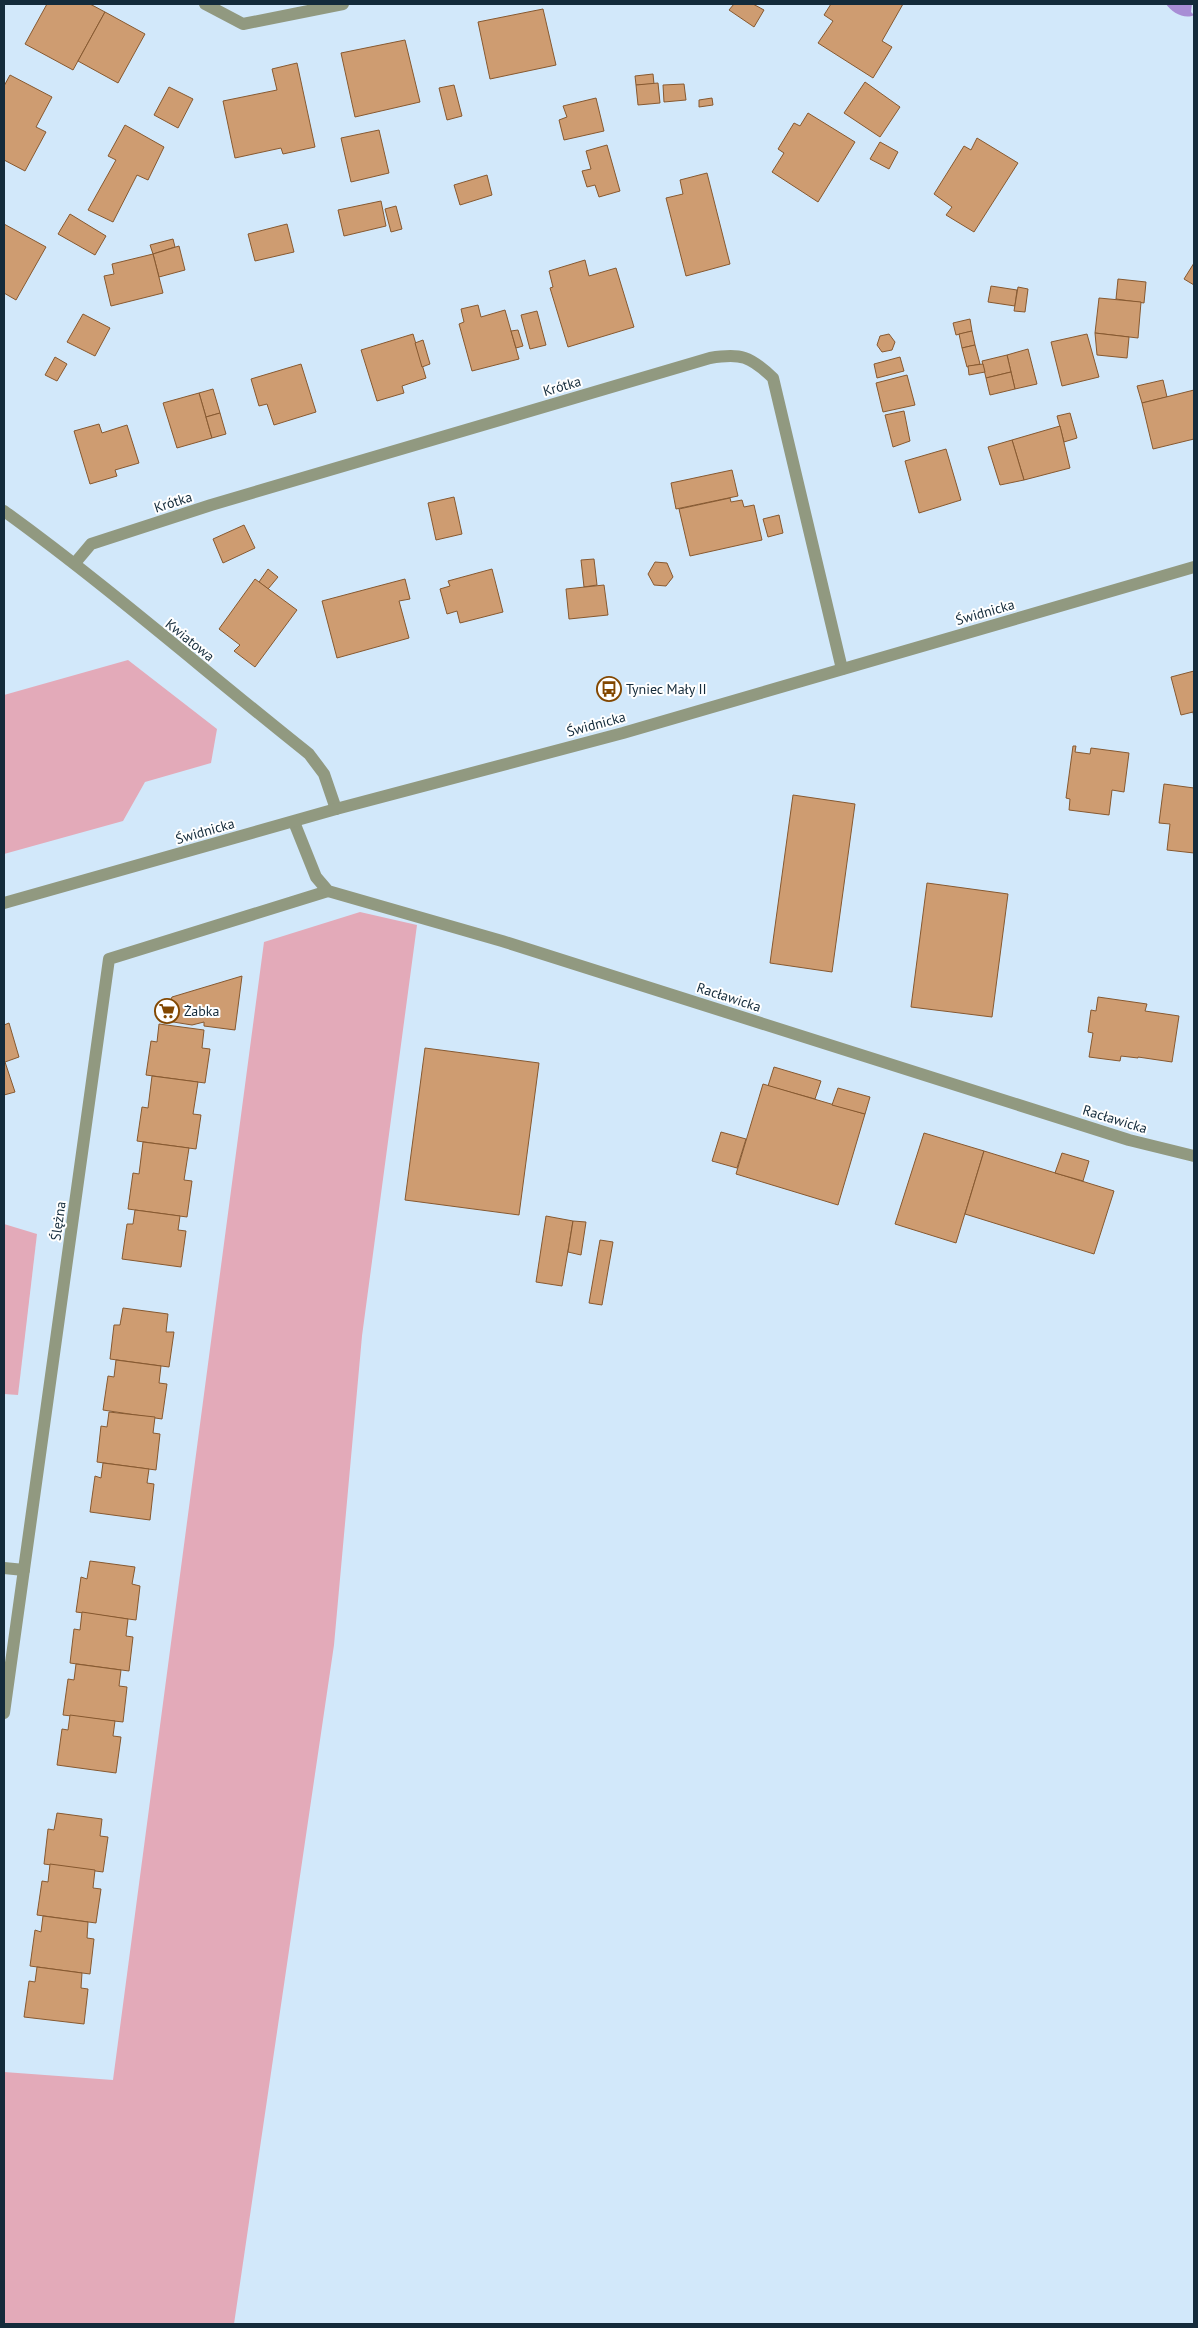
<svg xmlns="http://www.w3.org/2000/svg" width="1198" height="2328" font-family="'PT Sans',sans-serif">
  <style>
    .green { fill: #e3aab9 }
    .water { fill: #a88dd5 }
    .building { fill: #ce9c71; stroke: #875930 }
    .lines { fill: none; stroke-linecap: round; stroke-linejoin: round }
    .service { stroke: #919980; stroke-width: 12 }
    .minor { stroke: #919980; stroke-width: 12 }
    .tertiary { stroke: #919980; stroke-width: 12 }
    .labels { text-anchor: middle; stroke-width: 4; stroke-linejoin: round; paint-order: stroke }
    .street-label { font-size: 14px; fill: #142b3b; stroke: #fff }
    .poi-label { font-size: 14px; fill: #142b3b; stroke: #fff; text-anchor: start }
  </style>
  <rect width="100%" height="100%" fill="#d2e8fa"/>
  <g class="green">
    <path d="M128,660L217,729L211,763L145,782L123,821L4,854V695Z"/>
    <path d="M360,912L417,925L362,1336L334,1645L234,2324H4V2072L113,2080L264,942Z"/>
    <path d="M4,1224L37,1234L18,1395L4,1394Z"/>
  </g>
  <path class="water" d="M1166,4H1192L1191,12L1194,15C1185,20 1171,12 1166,4Z"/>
  <g class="building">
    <path d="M47,4H90L105,12L73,70L25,44Z"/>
    <path d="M734,4H753L764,10L754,27L729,10Z"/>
    <path d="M831,4H903L882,41L892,47L873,78L818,43L833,21L824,15Z"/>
    <path d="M543,9L556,65L490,79L478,22Z"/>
    <path d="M105,12L145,34L118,83L78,61Z"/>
    <path d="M405,40L420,102L355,117L341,53Z"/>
    <path d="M297,63L315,147L283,154L281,148L235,158L223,101L277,90L272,69Z"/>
    <path d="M653,74L654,84L636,85L635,76Z"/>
    <path d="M10,75L52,97L36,127L46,132L25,171L4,160V86Z"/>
    <path d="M865,82L900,107L880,137L844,113Z"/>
    <path d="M658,83L660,103L638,105L636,85Z"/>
    <path d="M684,84L686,100L664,102L663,85Z"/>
    <path d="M454,85L462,116L447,120L439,88Z"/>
    <path d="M169,87L193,99L178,128L154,115Z"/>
    <path d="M596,98L604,131L564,140L559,120L567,117L563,106Z"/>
    <path d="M712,98L713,105L699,107V100Z"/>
    <path d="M808,113L855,142L818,202L772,172L784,153L778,149L794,123L800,126Z"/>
    <path d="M125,125L164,147L148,180L137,175L113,222L88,210L116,160L108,156Z"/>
    <path d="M379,130L389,173L351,182L341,138Z"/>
    <path d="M977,138L1018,163L974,232L946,215L952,207L934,194L964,146L971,150Z"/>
    <path d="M880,142L898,152L889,169L870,159Z"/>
    <path d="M607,145L620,191L599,197L595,185L587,187L582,171L591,169L586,151Z"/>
    <path d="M707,173L730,264L686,276L666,198L683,194L680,180Z"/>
    <path d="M487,175L492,195L460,205L454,185Z"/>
    <path d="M381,201L386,226L344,236L338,210Z"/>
    <path d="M396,206L402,229L391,232L385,209Z"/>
    <path d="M70,214L106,236L95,255L58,234Z"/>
    <path d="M4,224L46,247L16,300L4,293Z"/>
    <path d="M287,224L294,252L255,261L248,234Z"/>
    <path d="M173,239L175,247L153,254L150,245Z"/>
    <path d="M179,246L185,270L159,277L153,254Z"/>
    <path d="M153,254L163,293L111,306L104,276L114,274L112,264Z"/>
    <path d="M585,260L589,276L616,268L634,327L568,347L550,288L553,287L549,271Z"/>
    <path d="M1194,263V285L1184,279Z"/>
    <path d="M1118,279L1146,282L1144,303L1116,299Z"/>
    <path d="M991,286L1017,290L1015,306L988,302Z"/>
    <path d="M1018,287L1028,289L1025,312L1014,311Z"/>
    <path d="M1099,298L1141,302L1138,338L1095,333Z"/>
    <path d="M478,305L481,317L505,310L519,359L472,371L459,324L464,322L461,309Z"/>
    <path d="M537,311L546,345L530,349L521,315Z"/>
    <path d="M83,314L110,328L95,356L67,342Z"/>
    <path d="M970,319L972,331L956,335L953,323Z"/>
    <path d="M518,330L523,346L516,348L511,331Z"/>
    <path d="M972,331L975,345L962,348L959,334Z"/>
    <path d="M1095,333L1129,337L1127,358L1097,355Z"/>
    <path d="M413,334L426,378L402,386L404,393L377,401L361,350Z"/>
    <path d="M889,334L895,342L892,350L882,352L877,345L880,336Z"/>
    <path d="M1087,334L1099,377L1062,386L1051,342Z"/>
    <path d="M423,340L430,364L422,367L415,343Z"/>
    <path d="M975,345L980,364L967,367L962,348Z"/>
    <path d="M1028,349L1037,384L1015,389L1007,355Z"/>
    <path d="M1007,355L1011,372L986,378L982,361Z"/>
    <path d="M55,357L67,364L57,381L45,375Z"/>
    <path d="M900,357L904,371L877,378L874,364Z"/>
    <path d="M301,364L316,412L274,425L267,404L259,406L251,379Z"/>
    <path d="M983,364L985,372L969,375L968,366Z"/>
    <path d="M1011,372L1015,389L990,395L986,378Z"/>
    <path d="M907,375L915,405L883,412L876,383Z"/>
    <path d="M1163,380L1167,397L1142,403L1137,386Z"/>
    <path d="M213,389L220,413L206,417L199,393Z"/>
    <path d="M1194,390V439L1153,449L1142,403Z"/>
    <path d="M199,393L212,438L177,448L163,403Z"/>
    <path d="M904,411L910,441L893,447L885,415Z"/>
    <path d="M220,413L226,434L212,438L206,417Z"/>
    <path d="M1070,413L1077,438L1064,442L1057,416Z"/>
    <path d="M99,424L102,433L127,425L139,463L115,470L117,476L90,484L74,431Z"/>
    <path d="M1060,426L1070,468L1024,480L1012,440Z"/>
    <path d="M1012,440L1024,480L1000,485L988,447Z"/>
    <path d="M946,449L961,500L919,513L905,461Z"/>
    <path d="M732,470L738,496L676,509L671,483Z"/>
    <path d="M454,497L462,534L436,540L428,503Z"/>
    <path d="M730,498L731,502L742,500L744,507L754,505L762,540L690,556L679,509Z"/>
    <path d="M779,515L783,533L768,537L763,519Z"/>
    <path d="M244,525L255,548L223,563L213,539Z"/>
    <path d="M594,559L597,585L584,587L581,560Z"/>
    <path d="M655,562L667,563L673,577L666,586L654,585L648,574Z"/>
    <path d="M268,569L278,577L268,589L259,582Z"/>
    <path d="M492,569L503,612L460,623L457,611L447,614L440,589L450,586L448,581Z"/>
    <path d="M255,579L297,610L255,667L234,651L240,645L219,629Z"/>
    <path d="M405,579L410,599L399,601L409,638L337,658L322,601Z"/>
    <path d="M604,585L608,615L569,619L566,589Z"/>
    <path d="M1194,671V718L1193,712L1181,715L1171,677Z"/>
    <path d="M1073,746H1076L1075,752L1090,754L1091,748L1129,753L1124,792L1112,790L1109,815L1069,810L1070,799L1066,798Z"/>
    <path d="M1164,784L1194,788V853L1167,850L1170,824L1159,823Z"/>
    <path d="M793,795L855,804L832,972L770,963Z"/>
    <path d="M927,883L1008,894L992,1017L911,1007Z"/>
    <path d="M242,976L235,1030L204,1026V1022L192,1025L161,1020L172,997Z"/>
    <path d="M1098,997L1147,1004L1145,1011L1179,1016L1172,1062L1138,1057V1058L1121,1056L1120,1061L1089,1057L1093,1033L1088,1032L1091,1010L1096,1011Z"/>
    <path d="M9,1023L19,1057L5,1062L15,1092L4,1095V1025Z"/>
    <path d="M159,1024L204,1030L202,1048L210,1049L205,1083L146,1075L151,1041L157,1042Z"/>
    <path d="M425,1048L539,1063L519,1215L405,1200Z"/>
    <path d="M774,1067L821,1081L815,1099L768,1086Z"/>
    <path d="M152,1076L198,1082L193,1114L201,1115L196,1149L137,1141L142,1107L148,1108Z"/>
    <path d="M763,1084L865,1114L838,1205L736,1174Z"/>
    <path d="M838,1088L870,1097L865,1114L832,1105Z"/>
    <path d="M721,1132L746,1139L737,1168L712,1161Z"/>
    <path d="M924,1133L984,1151L956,1243L895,1224Z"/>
    <path d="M143,1142L189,1148L184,1180L192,1181L187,1217L128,1209L133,1173L139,1174Z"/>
    <path d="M984,1151L1114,1191L1094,1254L965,1214Z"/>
    <path d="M1062,1153L1089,1161L1083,1181L1055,1173Z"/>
    <path d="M135,1210L180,1216L178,1230L186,1231L181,1267L122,1259L127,1224H133Z"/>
    <path d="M546,1216L573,1221L562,1286L536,1282Z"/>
    <path d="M573,1221L586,1222L581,1255L568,1252Z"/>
    <path d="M600,1240L613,1242L602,1305L589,1303Z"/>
    <path d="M123,1308L168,1314L166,1332H174L169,1367L110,1359L114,1325H120Z"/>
    <path d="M116,1360L161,1366L159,1383L167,1384L162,1419L103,1410L108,1376L114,1377Z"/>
    <path d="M109,1412L155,1417L153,1433L160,1434L156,1470L97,1462L101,1426L107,1427Z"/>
    <path d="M103,1463L149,1469L147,1483L154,1484L150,1520L90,1512L95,1476L101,1478Z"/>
    <path d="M90,1561L135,1567L132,1584L140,1586L136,1620L76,1612L81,1577L87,1579Z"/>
    <path d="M82,1612L128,1619L126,1636L133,1637L129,1671L70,1663L74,1629L80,1630Z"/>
    <path d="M76,1664L121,1670L119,1686L127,1687L123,1722L63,1715L68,1679L74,1680Z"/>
    <path d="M70,1715L115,1721L113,1736L121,1737L116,1773L57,1765L62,1729L68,1730Z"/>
    <path d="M57,1813L102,1819L100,1836L108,1837L103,1872L44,1864L48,1829L54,1830Z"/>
    <path d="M50,1864L95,1870L93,1888L101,1889L96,1923L37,1915L42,1881L48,1882Z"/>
    <path d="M43,1916L88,1922L87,1938L94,1939L90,1974L30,1966L35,1930L41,1932Z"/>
    <path d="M37,1967L82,1973L81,1988L88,1989L84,2024L24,2017L29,1981L35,1982Z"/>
  </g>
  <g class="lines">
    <path class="service" d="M4,1568L24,1570"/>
    <g class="minor">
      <path d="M205,4L243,24L343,4"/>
      <path d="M4,511C109,587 207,673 309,754L324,774L336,809"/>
      <path d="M75,563L91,544L211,505L710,358C741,353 750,356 773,378L842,669"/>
      <path d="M294,822L316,877L328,891L502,941L1129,1140L1194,1156"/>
      <path d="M4,1713L109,959L328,891"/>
    </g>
    <path class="tertiary" d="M4,903L336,809L623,733L1194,567"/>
  </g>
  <defs>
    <symbol id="bus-ring" viewBox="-11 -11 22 22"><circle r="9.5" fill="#fff" stroke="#824700" stroke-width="1.5"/><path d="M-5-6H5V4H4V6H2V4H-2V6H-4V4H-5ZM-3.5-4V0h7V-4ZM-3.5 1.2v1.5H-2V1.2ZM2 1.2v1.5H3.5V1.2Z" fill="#824700"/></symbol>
    <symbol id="supermarket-ring" viewBox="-11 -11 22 22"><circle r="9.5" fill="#fff" stroke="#824700" stroke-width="1.5"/><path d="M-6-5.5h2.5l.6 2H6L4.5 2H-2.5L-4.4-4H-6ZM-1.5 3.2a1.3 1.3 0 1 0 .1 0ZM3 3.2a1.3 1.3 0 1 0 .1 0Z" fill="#824700"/></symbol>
  </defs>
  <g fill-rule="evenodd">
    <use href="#bus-ring" x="595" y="675" width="28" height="28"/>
    <use href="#supermarket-ring" x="153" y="997" width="28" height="28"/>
  </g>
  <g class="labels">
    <g class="street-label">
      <text transform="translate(562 386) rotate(-16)" y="5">Krótka</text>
      <text transform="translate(173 502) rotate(-18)" y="5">Krótka</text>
      <text transform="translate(985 612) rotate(-16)" y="5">Świdnicka</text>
      <text transform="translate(190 640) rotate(39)" y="5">Kwiatowa</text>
      <text transform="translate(596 724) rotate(-15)" y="5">Świdnicka</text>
      <text transform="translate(205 831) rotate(-16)" y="5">Świdnicka</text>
      <text transform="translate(729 997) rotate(18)" y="5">Racławicka</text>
      <text transform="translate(1115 1119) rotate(17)" y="5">Racławicka</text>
      <text transform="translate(58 1221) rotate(-82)" y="5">Ślężna</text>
    </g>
    <g class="poi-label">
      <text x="626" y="694">Tyniec Mały II</text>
      <text x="184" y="1016">Żabka</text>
    </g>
  </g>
  <rect width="1198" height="2328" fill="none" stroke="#142b3b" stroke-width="10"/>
</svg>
